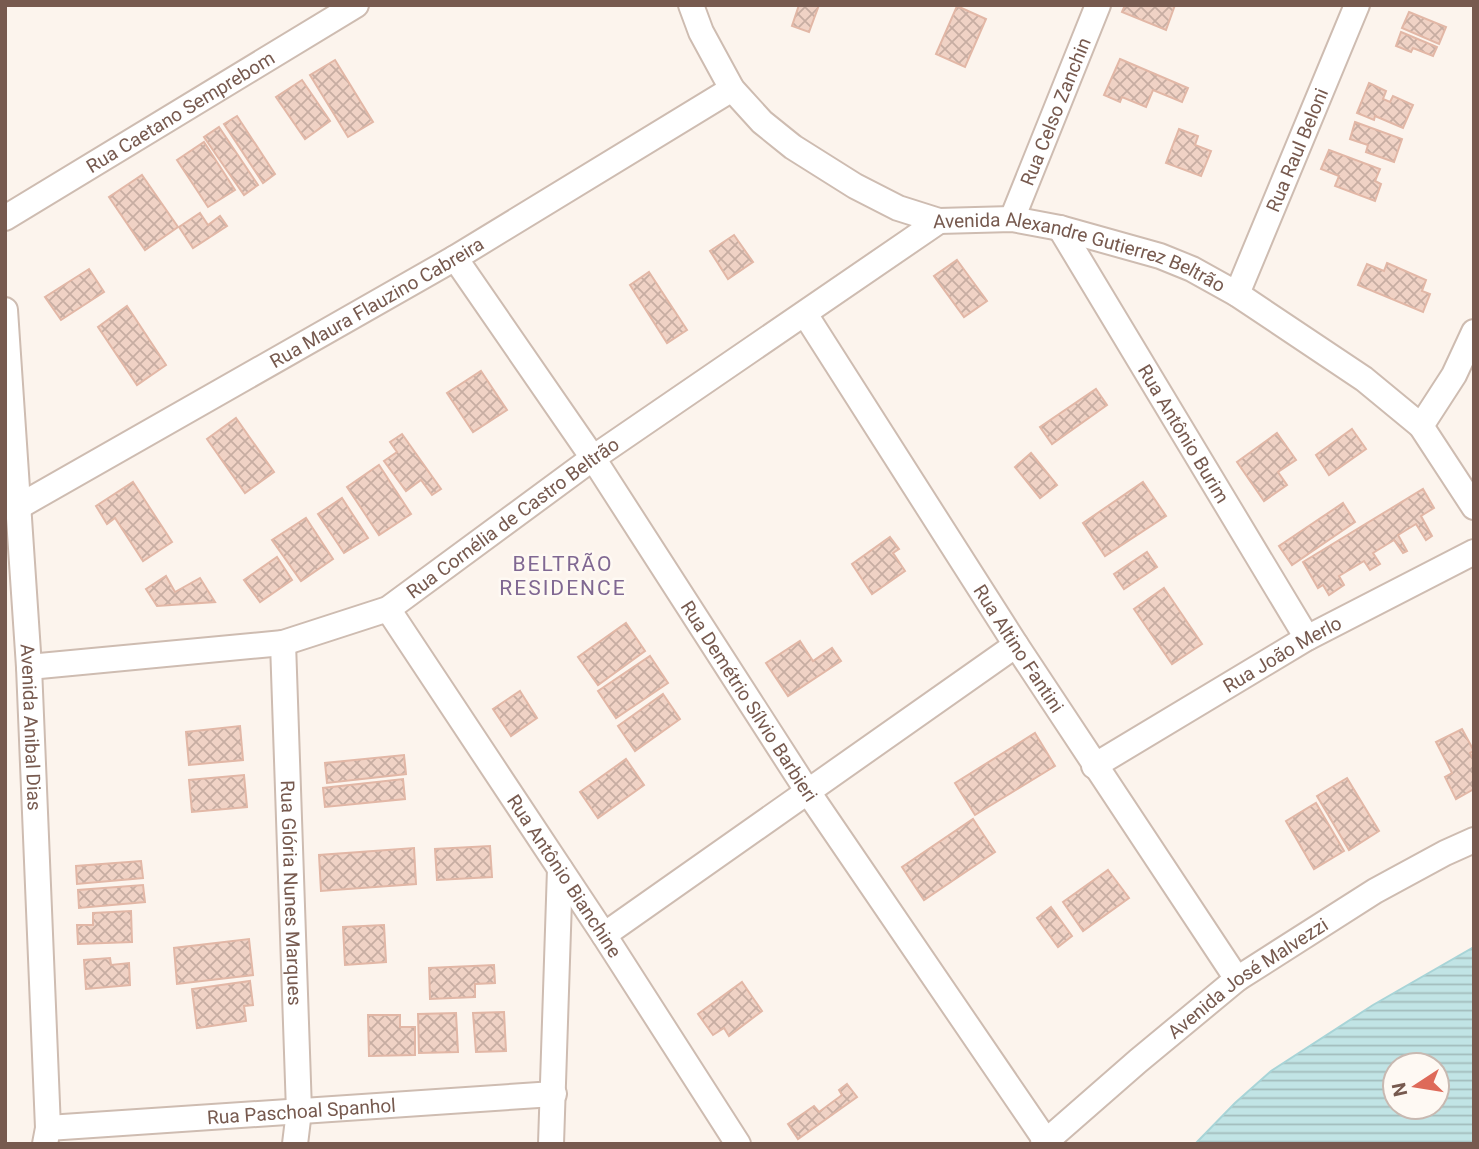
<svg xmlns="http://www.w3.org/2000/svg" width="1479" height="1149" font-family="Roboto,sans-serif">
  <style>
    .water { fill: url(#water-rules); stroke: #a8d4d7; stroke-width: 2; fill-rule: evenodd }
    .building { fill: url(#building-cross-hatch); stroke: #e2b7a6; stroke-width: 2 }
    .lines { fill: none; stroke-linecap: round; stroke-linejoin: round }
    .minor-casing { stroke: #cebcb1; stroke-width: 28 }
    .minor { stroke: #fff; stroke-width: 24 }
    .labels { text-anchor: middle; stroke-width: 5; stroke-linejoin: round; paint-order: stroke }
    .street-label { font-size: 19px; fill: #775a4f; stroke: #fef9f3 }
    .neighbourhood-label { font-size: 21px; letter-spacing: 2px; fill: #806892; stroke: #fef9f3 }
  </style>
  <defs>
    <pattern id="water-rules" width="6" height="5" patternUnits="userSpaceOnUse" patternTransform="scale(1.75)"><rect width="6" height="5" fill="#c1e4e5"/><path d="M0 2.5h6" fill="none" stroke="#a2bcbc"/></pattern>
    <pattern id="building-cross-hatch" width="8" height="8" patternUnits="userSpaceOnUse" patternTransform="scale(1.75)"><rect width="8" height="8" fill="#f0d2c5"/><path d="M0 0l8 8M0 8l8-8" fill="none" stroke="#c7ada2"/></pattern>
  </defs>
  <rect width="100%" height="100%" fill="#fcf4ed"/>
  <path class="water" d="M1474,947V1144H1195L1235,1103L1271,1071L1373,1005ZM1395,1065H1437V1107H1395Z"/>
  <g class="building">
    <path d="M799,5H819L809,32L792,26Z"/>
    <path d="M1125,5H1175L1166,30L1122,12Z"/>
    <path d="M957,6L986,19L965,67L936,54Z"/>
    <path d="M1409,12L1446,27L1439,44L1402,28Z"/>
    <path d="M1401,32L1437,47L1433,56L1413,48L1411,52L1396,46Z"/>
    <path d="M1120,59L1188,88L1182,102L1153,90L1146,107L1122,97L1120,102L1104,95Z"/>
    <path d="M335,60L373,122L348,137L310,75Z"/>
    <path d="M302,80L330,121L305,139L276,97Z"/>
    <path d="M1369,83L1386,91L1383,99L1390,102L1393,96L1413,105L1403,128L1375,116L1374,120L1357,113Z"/>
    <path d="M237,116L275,174L263,183L224,124Z"/>
    <path d="M1355,122L1402,139L1394,162L1366,152L1368,145L1350,139Z"/>
    <path d="M219,127L258,185L244,195L204,137Z"/>
    <path d="M1179,129L1198,136L1195,145L1211,151L1201,176L1166,163Z"/>
    <path d="M204,142L235,190L208,207L177,160Z"/>
    <path d="M1329,150L1380,169L1375,181L1381,184L1375,201L1335,186L1339,176L1321,169Z"/>
    <path d="M142,175L178,227L145,250L109,197Z"/>
    <path d="M200,213L208,225L220,216L227,226L193,248L179,227Z"/>
    <path d="M734,235L753,262L728,279L710,251Z"/>
    <path d="M957,260L987,301L964,317L934,276Z"/>
    <path d="M1387,263L1426,280L1422,291L1430,294L1423,312L1358,285L1367,264L1384,271Z"/>
    <path d="M89,269L104,292L61,320L45,297Z"/>
    <path d="M649,272L687,330L667,343L630,285Z"/>
    <path d="M127,306L166,365L137,385L98,327Z"/>
    <path d="M481,371L507,410L473,432L447,393Z"/>
    <path d="M1096,389L1107,405L1052,444L1040,427Z"/>
    <path d="M236,418L274,472L245,493L207,439Z"/>
    <path d="M1352,429L1366,449L1329,475L1316,455Z"/>
    <path d="M1277,433L1296,460L1278,472L1287,485L1264,501L1237,462Z"/>
    <path d="M402,434L441,489L432,495L421,480L406,491L384,461L397,452L390,442Z"/>
    <path d="M1031,453L1057,485L1040,498L1015,467Z"/>
    <path d="M379,465L411,514L379,535L347,487Z"/>
    <path d="M133,482L172,542L143,561L115,518L107,524L96,506Z"/>
    <path d="M1143,482L1166,516L1105,556L1083,523Z"/>
    <path d="M1423,489L1434,508L1421,516L1432,536L1426,540L1416,524L1398,535L1407,551L1403,553L1394,540L1373,553L1380,564L1370,570L1364,561L1339,576L1344,585L1329,595L1323,585L1318,588L1303,562Z"/>
    <path d="M342,498L368,538L344,553L318,514Z"/>
    <path d="M1343,503L1355,522L1292,565L1279,546Z"/>
    <path d="M306,518L333,559L301,581L272,540Z"/>
    <path d="M890,537L899,549L893,553L905,571L872,594L852,564Z"/>
    <path d="M1147,552L1157,567L1124,589L1114,574Z"/>
    <path d="M277,557L292,580L260,602L244,580Z"/>
    <path d="M166,576L175,592L200,578L215,602L157,606L146,589Z"/>
    <path d="M1164,588L1202,644L1172,664L1134,609Z"/>
    <path d="M626,623L645,651L598,685L578,657Z"/>
    <path d="M800,641L813,661L832,648L841,661L788,696L766,663Z"/>
    <path d="M650,656L668,683L616,718L598,691Z"/>
    <path d="M520,691L537,718L511,736L493,709Z"/>
    <path d="M663,694L680,719L635,751L618,726Z"/>
    <path d="M240,726L243,760L189,765L186,732Z"/>
    <path d="M1462,729L1474,751L1470,753L1474,761V789L1456,799L1445,777L1452,773L1436,742Z"/>
    <path d="M1035,733L1055,766L975,815L955,783Z"/>
    <path d="M404,755L406,774L327,783L325,763Z"/>
    <path d="M626,759L644,785L598,818L580,792Z"/>
    <path d="M244,775L247,807L192,812L189,780Z"/>
    <path d="M1347,778L1379,831L1349,850L1317,796Z"/>
    <path d="M403,779L405,799L325,807L323,788Z"/>
    <path d="M1316,803L1344,851L1314,869L1286,821Z"/>
    <path d="M973,819L995,852L924,900L902,867Z"/>
    <path d="M490,846L492,877L437,880L435,849Z"/>
    <path d="M414,848L416,884L321,891L319,855Z"/>
    <path d="M141,861L143,878L77,884L76,866Z"/>
    <path d="M1108,870L1129,898L1083,931L1063,902Z"/>
    <path d="M143,885L145,902L79,908L78,890Z"/>
    <path d="M1051,907L1072,936L1058,947L1037,918Z"/>
    <path d="M131,911L132,942L78,944L77,925H93V913Z"/>
    <path d="M384,925L386,962L345,965L343,927Z"/>
    <path d="M249,939L253,975L177,984L174,948Z"/>
    <path d="M110,958L111,965L129,963L130,985L86,989L84,960Z"/>
    <path d="M494,965L495,983L475,984V997L430,999L429,968Z"/>
    <path d="M250,981L253,1005L244,1006L246,1021L197,1028L192,989Z"/>
    <path d="M742,982L762,1011L729,1036L724,1028L713,1035L698,1014Z"/>
    <path d="M504,1012L506,1051L476,1052L473,1013Z"/>
    <path d="M456,1013L458,1052L419,1053L418,1014Z"/>
    <path d="M368,1015H400V1027H415V1055L369,1056Z"/>
    <path d="M847,1084L857,1097L798,1139L788,1124L814,1106L819,1112L842,1095L839,1090Z"/>
  </g>
  <g class="lines">
    <defs>
      <g id="minor">
        <path id="s1" d="M691,5L701,32L732,89L762,122L793,147L855,186L898,208L939,221L1012,219L1060,228L1160,256L1192,269L1237,294L1364,379L1421,426L1474,507"/>
        <path id="s2" d="M5,218L356,5"/>
        <path id="s3" d="M1012,219L1098,5"/>
        <path id="s4" d="M1060,228L1307,638"/>
        <path id="s5" d="M455,258L593,458L808,792L1046,1141"/>
        <path id="s6" d="M1237,294L1357,5"/>
        <path id="s7" d="M5,310L29,667L48,1128L45,1144"/>
        <path id="s8" d="M805,314L1016,645L1237,979"/>
        <path d="M1421,426L1454,375L1474,332"/>
        <path id="s9" d="M18,507L455,258L732,89"/>
        <path id="s10" d="M388,609L604,935L738,1144"/>
        <path id="s11" d="M283,643L299,1111L295,1144"/>
        <path id="s12" d="M29,667L283,643L388,609L593,458L939,221"/>
        <path id="s13" d="M1094,766L1307,638L1474,552"/>
        <path d="M604,935L1016,645"/>
        <path id="s14" d="M48,1128L554,1094"/>
        <path d="M551,1144L560,869"/>
        <path id="s15" d="M1043,1144L1138,1061L1237,979L1375,891L1445,853L1474,840"/>
      </g>
    </defs>
    <use href="#minor" class="minor-casing"/>
    <use href="#minor" class="minor"/>
  </g>
  <g class="labels">
    <g class="street-label">
      <text dy="7" stroke="none"><textPath href="#s2" startOffset="205">Rua Caetano Semprebom</textPath></text>
      <text dy="7" stroke="none"><textPath href="#s3" startOffset="116">Rua Celso Zanchin</textPath></text>
      <text dy="7" stroke="none"><textPath href="#s6" startOffset="156">Rua Raul Beloni</textPath></text>
      <text dy="7" stroke="none"><textPath href="#s1" startOffset="488">Avenida Alexandre Gutierrez Beltrão</textPath></text>
      <text dy="7" stroke="none"><textPath href="#s9" startOffset="413">Rua Maura Flauzino Cabreira</textPath></text>
      <text dy="7" stroke="none"><textPath href="#s4" startOffset="240">Rua Antônio Burim</textPath></text>
      <text dy="7" stroke="none"><textPath href="#s12" startOffset="520">Rua Cornélia de Castro Beltrão</textPath></text>
      <text dy="7" stroke="none"><textPath href="#s8" startOffset="397">Rua Altino Fantini</textPath></text>
      <text dy="7" stroke="none"><textPath href="#s13" startOffset="219">Rua João Merlo</textPath></text>
      <text dy="7" stroke="none"><textPath href="#s5" startOffset="532">Rua Demétrio Sílvio Barbieri</textPath></text>
      <text dy="7" stroke="none"><textPath href="#s7" startOffset="418">Avenida Anibal Dias</textPath></text>
      <text dy="7" stroke="none"><textPath href="#s10" startOffset="320">Rua Antônio Bianchine</textPath></text>
      <text dy="7" stroke="none"><textPath href="#s11" startOffset="250">Rua Glória Nunes Marques</textPath></text>
      <text dy="7" stroke="none"><textPath href="#s15" startOffset="264">Avenida José Malvezzi</textPath></text>
      <text dy="7" stroke="none"><textPath href="#s14" startOffset="254">Rua Paschoal Spanhol</textPath></text>
    </g>
    <g class="neighbourhood-label">
      <text x="563" y="571">BELTRÃO<tspan x="563" dy="24">RESIDENCE</tspan></text>
    </g>
  </g>
  <rect width="1479" height="1149" fill="none" stroke="#775a4f" stroke-width="14"/>
  <g transform="translate(1416 1086) rotate(258)"><circle r="33" fill="#fef9f3" stroke="#c8b9b1" stroke-width="2"/>
  <path d="M0-5L12 26L0 18L-12 26Z" fill="#de6a59"/>
  <text y="-10" font-size="19" font-weight="bold" text-anchor="middle" fill="#775a4f">N</text>
  </g>
</svg>
